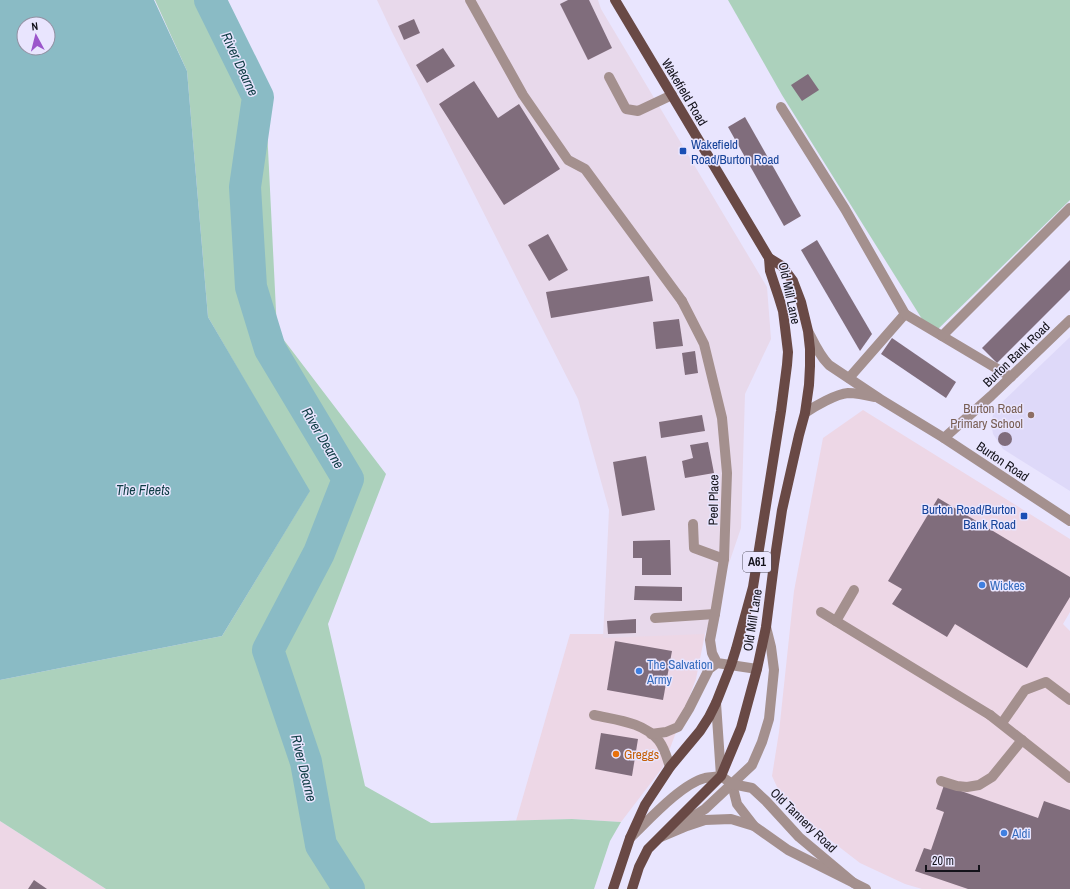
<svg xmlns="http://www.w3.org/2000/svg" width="1070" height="889" font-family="'Archivo Narrow',sans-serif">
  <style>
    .commercial { fill: #edd7e6 }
    .industrial { fill: #e8d9eb }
    .built { fill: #ded9f9 }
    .green { fill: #acd1bc }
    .water { fill: #8abbc5; fill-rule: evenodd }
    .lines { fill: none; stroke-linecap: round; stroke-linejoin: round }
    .river { stroke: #8abbc5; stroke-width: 32 }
    .building { fill: #806d7c }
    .service { stroke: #a4908e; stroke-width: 10 }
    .minor { stroke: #a4908e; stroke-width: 10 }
    .tertiary { stroke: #a4908e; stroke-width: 10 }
    .primary { stroke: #694945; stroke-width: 10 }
    .transit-dot { fill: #1a4fb4; stroke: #e9e5fe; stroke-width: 1.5 }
    .education-dot { fill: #8d6e63; stroke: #e9e5fe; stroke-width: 1.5 }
    .shop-dot { fill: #3f7fe0; stroke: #e9e5fe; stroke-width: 1.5 }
    .food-dot { fill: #e8710a; stroke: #e9e5fe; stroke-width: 1.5 }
    .labels { text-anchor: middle; stroke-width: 3; stroke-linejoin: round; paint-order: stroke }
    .shield { fill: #e9e5fe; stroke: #53515e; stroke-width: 1 }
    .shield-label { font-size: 12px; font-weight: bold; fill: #13121a }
    .street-label { font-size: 13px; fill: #13121a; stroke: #e9e5fe }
    .transit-label { font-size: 13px; fill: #164399; stroke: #e9e5fe; text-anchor: start }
    .education-label { font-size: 13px; fill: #785e54; stroke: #e9e5fe; text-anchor: end }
    .shop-label { font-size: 13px; fill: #366cbe; stroke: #e9e5fe; text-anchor: start }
    .food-label { font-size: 13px; fill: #c56008; stroke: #e9e5fe; text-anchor: start }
    .water-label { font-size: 14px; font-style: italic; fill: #0f3d45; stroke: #e9e5fe }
  </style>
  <rect width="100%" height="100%" fill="#e9e5fe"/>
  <g class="commercial">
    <path d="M863,410L1070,539V612L1063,624L1070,631V889H922L905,884L860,863L812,826L786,801L778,789L772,776L779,732L794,591L823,438Z"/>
    <path d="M570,634H705L696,679L663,767L621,822L572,819L516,821Z"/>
    <path d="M0,821L106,889H0Z"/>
  </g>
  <path class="industrial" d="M377,0H598L601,9L767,287L771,339L745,394L741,528L705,634L603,638L609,510L578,399L392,32Z"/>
  <path class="built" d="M1070,337V491L1003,449L993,434L991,422L995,409Z"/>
  <g class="green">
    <path d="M155,0H216L265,88L277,331L386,474L328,624L365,786L431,823L572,819L621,822L610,841L594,889H106L0,821V680L222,636L309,492L208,317L187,71Z"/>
    <path d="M728,0H1070V200L932,335L782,95Z"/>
  </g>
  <path class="water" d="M0,0H154L187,71L208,317L310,491L222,636L0,680ZM24,24H48V48H24Z"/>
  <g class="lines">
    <path class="river" d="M210,0L258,97L245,187L251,287L270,349L348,479L319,553L268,650L306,762L321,845L349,889"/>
  </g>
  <g class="building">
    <path d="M568,0H589L612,48L588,60L560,4Z"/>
    <path d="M414,19L420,33L404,40L398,26Z"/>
    <path d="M443,48L455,66L427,83L416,65Z"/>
    <path d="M808,74L819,90L802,101L791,85Z"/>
    <path d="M474,81L498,118L519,104L560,169L504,205L439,104Z"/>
    <path d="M745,117L801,216L784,226L728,127Z"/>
    <path d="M548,234L568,270L549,281L528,245Z"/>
    <path d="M817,240L872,334L860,351L801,250Z"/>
    <path d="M1070,260V290L997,363L982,348Z"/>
    <path d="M649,276L653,301L551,318L546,292Z"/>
    <path d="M679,319L683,346L656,349L653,322Z"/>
    <path d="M892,338L956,382L946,398L881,354Z"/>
    <path d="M695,351L698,373L685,375L682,353Z"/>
    <path d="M702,415L705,431L661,438L659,422Z"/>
    <circle cx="1005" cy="439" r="7"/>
    <path d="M708,442L714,473L685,478L682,461L693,458L690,445Z"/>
    <path d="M646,456L655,510L622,516L613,462Z"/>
    <path d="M938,498L1070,577V597L1027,668L955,624L947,637L892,604L902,589L888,581Z"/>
    <path d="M670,540L671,575H642V558H633V541Z"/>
    <path d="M635,586L682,587V601L634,600Z"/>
    <path d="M636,619V633L608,634L607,621Z"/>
    <path d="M615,641L672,651L663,700L607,690Z"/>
    <path d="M601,733L638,739L632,776L595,769Z"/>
    <path d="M944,785L1038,818L1044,801L1070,810V889H968L915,871L924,848L931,850L944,812L936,809Z"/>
    <path d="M34,880L47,889H28Z"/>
  </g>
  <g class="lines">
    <g class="service">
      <path d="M470,0L523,95L568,160L585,169L682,301"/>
      <path d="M609,77L626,109L638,111L672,95"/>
      <path d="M781,107L845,209L905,314L849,378"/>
      <path d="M905,314L1011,377"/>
      <path d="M942,336L1070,208"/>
      <path d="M693,524L694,548L724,559"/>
      <path d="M821,612L990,715"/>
      <path d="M655,618L715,614"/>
      <path d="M836,621L854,590"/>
      <path d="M594,715C616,720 644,722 659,741C665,749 667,758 670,767"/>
      <path d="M1002,723L1025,690L1046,682L1070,700"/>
      <path d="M651,734L666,732L678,727L689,709L709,669L717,663"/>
      <path d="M941,781L957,786L967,787L979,785L992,777L1022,740"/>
      <path d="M675,828L705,809L752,765L762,742L769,719L774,670L771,647L766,627"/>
    </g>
    <g class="minor">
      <path d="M682,301L704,344L722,418L727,473L724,559L715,614L710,640L712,653L717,663L757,669"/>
      <path d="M809,333C815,345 820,356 829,365L880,399L944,438L1070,521"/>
      <path d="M805,413C815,406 836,394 848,393C857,393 866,395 874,397"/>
      <path d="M944,438L991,396L1070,320"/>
      <path d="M990,715L1070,778"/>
    </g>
    <g class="tertiary">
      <path d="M716,703L721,776"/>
      <path d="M732,784L737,804L754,826"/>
      <path d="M661,837L687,826L705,820L731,819L754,826L788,850L866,889"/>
      <path d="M630,838C648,821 681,784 705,778C710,777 716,777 721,776L732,784L752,788L766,801L799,837L855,884"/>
    </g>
    <g class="primary">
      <path d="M613,889L630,838L645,805L670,767L700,731L709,717L716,703L731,665L736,649L753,587L781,411L787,365L788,352L783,311L779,298L770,271L769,258L615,0"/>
      <path d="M632,889L639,867L648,849L721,776L741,728L757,669L766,627L774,564L782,510L799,435L805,413L809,385L810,366V349L808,331L801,302L793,281L782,266L769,258"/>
    </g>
  </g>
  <g class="transit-dot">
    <rect x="679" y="147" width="8" height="8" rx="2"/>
    <rect x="1020" y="512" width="8" height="8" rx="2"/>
  </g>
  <circle class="education-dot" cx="1031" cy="415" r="4"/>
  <g class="shop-dot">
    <circle cx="982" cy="585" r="4"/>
    <circle cx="639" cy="671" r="4"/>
    <circle cx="1004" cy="833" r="4"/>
  </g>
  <circle class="food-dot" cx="616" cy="754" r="4"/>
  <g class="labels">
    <rect class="shield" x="743" y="552" width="28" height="20" rx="3"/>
    <g class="shield-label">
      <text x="757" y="566">A61</text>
    </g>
    <g class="street-label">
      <text transform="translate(685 92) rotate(59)" y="5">Wakefield Road</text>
      <text transform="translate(790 293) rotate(78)" y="5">Old Mill Lane</text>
      <text transform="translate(1016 354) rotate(-44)" y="5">Burton Bank Road</text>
      <text transform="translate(1003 461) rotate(34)" y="5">Burton Road</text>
      <text transform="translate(713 500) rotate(-89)" y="5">Peel Place</text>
      <text transform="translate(752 620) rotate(-81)" y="5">Old Mill Lane</text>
      <text transform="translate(804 820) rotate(44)" y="5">Old Tannery Road</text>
    </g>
    <g class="transit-label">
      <text x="691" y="149">Wakefield<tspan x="691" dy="15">Road/Burton Road</tspan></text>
      <text x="1016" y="514" text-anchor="end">Burton Road/Burton<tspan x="1016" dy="15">Bank Road</tspan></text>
    </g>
    <g class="education-label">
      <text x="1023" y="413">Burton Road<tspan x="1023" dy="15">Primary School</tspan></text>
    </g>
    <g class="shop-label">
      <text x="990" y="590">Wickes</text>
      <text x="647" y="669">The Salvation<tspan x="647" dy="15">Army</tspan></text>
      <text x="1012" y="838">Aldi</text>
    </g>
    <g class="food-label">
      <text x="624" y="759">Greggs</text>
    </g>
    <g class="water-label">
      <text transform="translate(240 64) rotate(65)" y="5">River Dearne</text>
      <text transform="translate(323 438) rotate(59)" y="5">River Dearne</text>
      <text x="143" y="495">The Fleets</text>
      <text transform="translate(304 768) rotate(76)" y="5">River Dearne</text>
    </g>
  </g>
  <g transform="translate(36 36) rotate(353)"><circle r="19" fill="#e9e5fe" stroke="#9391a3"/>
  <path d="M0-3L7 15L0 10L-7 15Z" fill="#9b56cb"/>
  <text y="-6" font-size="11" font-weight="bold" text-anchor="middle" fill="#13121a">N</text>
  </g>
  <path d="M926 865v6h53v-6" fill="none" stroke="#13121a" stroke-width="2"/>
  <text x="932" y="865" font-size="12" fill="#13121a" stroke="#e9e5fe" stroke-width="3" paint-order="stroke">20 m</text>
</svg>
